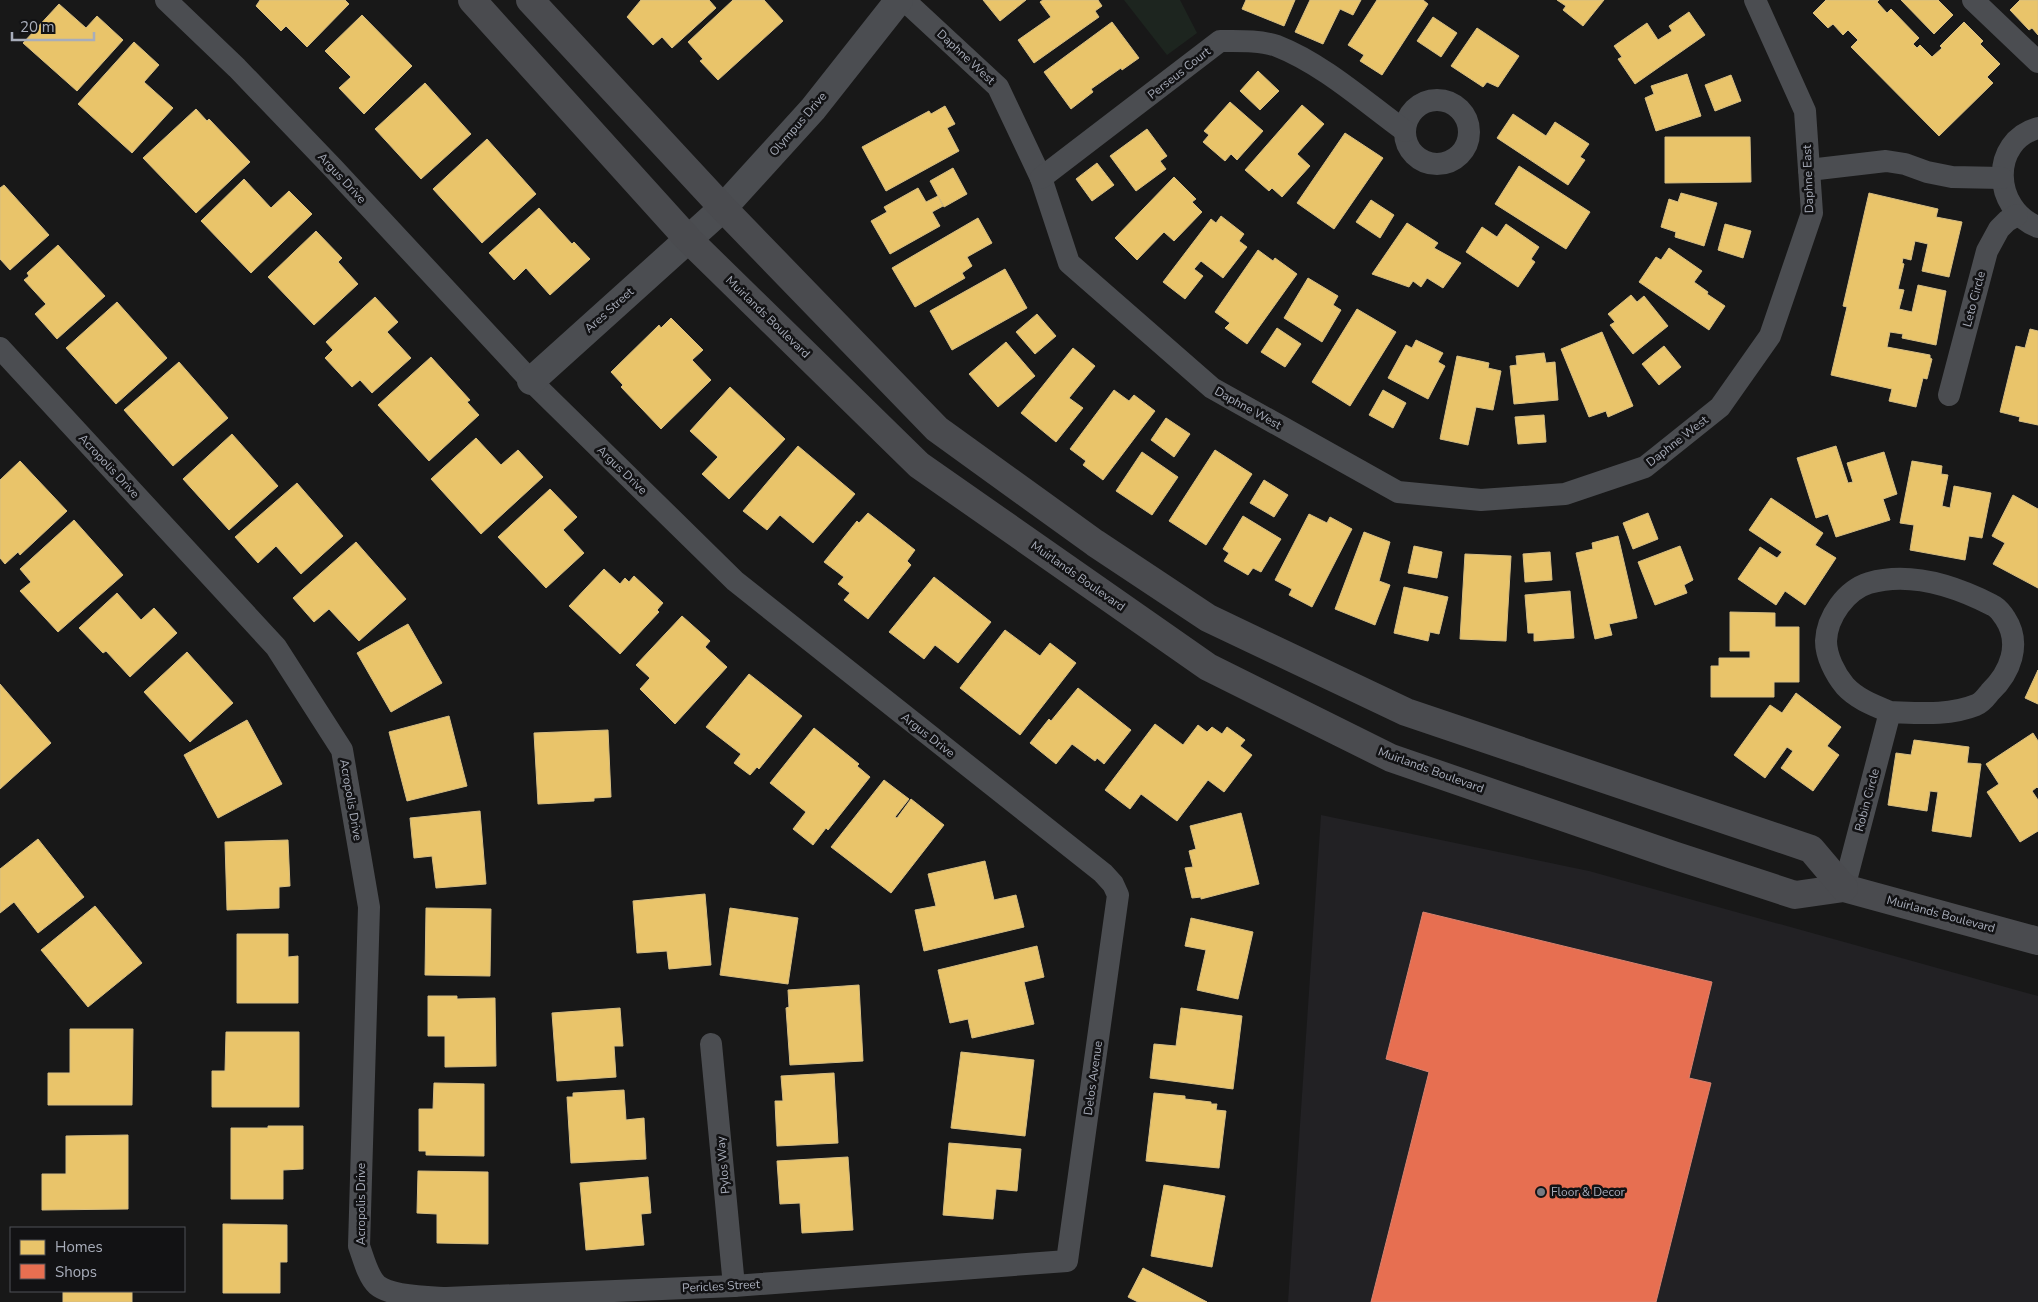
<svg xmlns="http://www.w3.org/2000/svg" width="2038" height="1302" font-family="'Nunito Sans',sans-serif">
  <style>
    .built { fill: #222124 }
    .green { fill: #1d251f }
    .homes { fill: #e9c46a; stroke: #d6bd82 }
    .shops { fill: #e76f51; stroke: #d48270 }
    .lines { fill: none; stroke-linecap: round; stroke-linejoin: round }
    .minor { stroke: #4b4d51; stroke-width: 22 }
    .tertiary { stroke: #4b4d51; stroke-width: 28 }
    .secondary { stroke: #4a4b4f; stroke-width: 28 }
    .poi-dot { fill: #767981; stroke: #121214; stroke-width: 2 }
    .labels { text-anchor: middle; stroke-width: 5; stroke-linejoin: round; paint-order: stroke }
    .street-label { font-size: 12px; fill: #a8adba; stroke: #121214 }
    .poi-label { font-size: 12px; fill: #a8adba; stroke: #121214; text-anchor: start }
  </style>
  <rect width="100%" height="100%" fill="#181818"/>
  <path class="built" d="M1321,815L1589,871L2038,996V1302H1288Z"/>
  <path class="green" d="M1124,0H1180L1197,33L1167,55Z"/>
  <g class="homes">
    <path d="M260,0H345L349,4L307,47L286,26L281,31L256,6Z"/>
    <path d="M641,0H709L716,8L672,48L662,37L653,45L627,17Z"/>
    <path d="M733,0H764L783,21L718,80L700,61L703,59L688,42Z"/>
    <path d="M983,0H1026L1000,21Z"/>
    <path d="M1043,0H1098L1102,6L1095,11L1099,17L1034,63L1018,40L1051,17L1040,2Z"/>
    <path d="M1246,0H1295L1284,26L1242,9Z"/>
    <path d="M1310,0H1361L1353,15L1340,9L1323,44L1295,32Z"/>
    <path d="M1377,0H1423L1428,4L1382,75L1360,61L1364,55L1348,45Z"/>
    <path d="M1557,0H1604L1583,26L1563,10L1566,6Z"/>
    <path d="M1826,0H1879L1877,2L1887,13L1891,9L1919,38L1913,44L1917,48L1920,45L1932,57L1942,48L1940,46L1964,22L1983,41L1980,44L2000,64L1987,77L1993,83L1939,136L1851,47L1858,40L1848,30L1843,35L1833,24L1828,28L1813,13Z"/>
    <path d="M1901,0H1938L1953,15L1934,34Z"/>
    <path d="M2020,0H2038V35L2032,28L2029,30L2010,10Z"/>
    <path d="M59,4L86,28L97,16L123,40L77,91L23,43Z"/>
    <path d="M1689,12L1705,35L1635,84L1618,59L1622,57L1614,46L1647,23L1658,40L1672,31L1669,26Z"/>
    <path d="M362,15L412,66L364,114L339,88L351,77L325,51Z"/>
    <path d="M1433,17L1457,33L1441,57L1417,41Z"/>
    <path d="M1112,22L1139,58L1122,70L1121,68L1091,89L1093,92L1071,109L1044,72Z"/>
    <path d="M1477,28L1519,56L1498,87L1487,82L1483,87L1451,66Z"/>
    <path d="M134,42L159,65L144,82L173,108L132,153L78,104Z"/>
    <path d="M1258,71L1279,91L1260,110L1240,91Z"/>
    <path d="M1687,74L1701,116L1656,131L1645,98L1654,94L1651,86Z"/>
    <path d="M1731,75L1741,101L1715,111L1705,85Z"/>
    <path d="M425,83L471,134L421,179L375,129Z"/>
    <path d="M1230,102L1263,131L1237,160L1231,154L1225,161L1203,142L1209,135L1204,131Z"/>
    <path d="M1302,105L1324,124L1297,154L1310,166L1282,197L1272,188L1269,191L1245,170Z"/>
    <path d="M945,106L955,124L947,128L959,151L886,191L862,147L929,111L931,114Z"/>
    <path d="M196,109L207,121L209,119L250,162L196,213L143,158Z"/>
    <path d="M1513,114L1546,136L1555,122L1589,144L1580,157L1585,160L1568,185L1497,138Z"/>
    <path d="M1147,129L1167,156L1160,161L1166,169L1136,191L1110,156Z"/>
    <path d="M1345,133L1383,158L1334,229L1297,203Z"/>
    <path d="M1665,137H1750L1751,182L1665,183Z"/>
    <path d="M487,139L536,194L482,243L433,189Z"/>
    <path d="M1097,163L1114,185L1092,201L1076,179Z"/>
    <path d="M1519,166L1590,212L1566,249L1495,204Z"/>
    <path d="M953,168L967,194L944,207L930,181Z"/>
    <path d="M1174,177L1196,199L1192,202L1202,212L1174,241L1164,232L1137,260L1115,238Z"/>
    <path d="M244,179L271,208L289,191L312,214L251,273L201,221Z"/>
    <path d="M4,185L49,235L10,270L0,259V188Z"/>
    <path d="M918,188L926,202L938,196L943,206L932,212L940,226L890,254L871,221L887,212L884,207Z"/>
    <path d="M1681,193L1717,203L1704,246L1675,237L1676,232L1661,227L1669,199L1678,202Z"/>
    <path d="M1869,193L1938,209L1936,217L1962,222L1949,277L1922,271L1928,244L1915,241L1911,260L1903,258L1902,263L1904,264L1898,289L1904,290L1899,309L1912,312L1918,285L1946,291L1936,345L1902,338L1903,334L1890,332L1887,347L1930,355V358L1932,359L1927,379L1923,378L1916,407L1889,401L1892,389L1831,375L1847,307L1843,306Z"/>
    <path d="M1371,200L1394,215L1380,238L1356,222Z"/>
    <path d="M539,208L572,244L574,242L590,259L550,295L526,268L514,280L489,253Z"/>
    <path d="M1221,216L1244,234L1239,241L1247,247L1223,278L1201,261L1194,269L1203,276L1185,299L1163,282L1211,219L1216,223Z"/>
    <path d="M978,218L992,243L967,257L972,266L962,273L965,278L915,307L892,268Z"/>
    <path d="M1407,223L1438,243L1434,248L1461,263L1443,288L1427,278L1421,287L1413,281L1409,287L1372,274Z"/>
    <path d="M1506,224L1539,247L1531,259L1535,262L1518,287L1466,252L1482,227L1497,237Z"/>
    <path d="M1725,224L1751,231L1743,258L1718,250Z"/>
    <path d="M316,231L342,258L338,262L358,284L314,325L268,277Z"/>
    <path d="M58,245L105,296L57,339L35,314L46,304L24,280L29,276L27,273Z"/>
    <path d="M1669,248L1702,271L1694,282L1708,292L1707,294L1725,306L1709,330L1639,282L1656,257L1661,260Z"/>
    <path d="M1258,250L1273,261L1275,258L1297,274L1247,344L1225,328L1230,323L1215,312Z"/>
    <path d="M1005,269L1027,308L952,350L930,311Z"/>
    <path d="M1308,278L1338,296L1333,305L1341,310L1322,342L1284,318Z"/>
    <path d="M1631,295L1637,302L1644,296L1668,326L1633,354L1610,325L1615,322L1608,314Z"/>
    <path d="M375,297L398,322L387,332L411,358L372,393L360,380L352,387L325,358L333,350L326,342Z"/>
    <path d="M117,302L167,358L116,404L66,348Z"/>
    <path d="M1357,309L1396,332L1350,406L1312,382Z"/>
    <path d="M1037,314L1056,336L1035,354L1016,332Z"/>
    <path d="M671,318L703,350L692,360L711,380L661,429L621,387L623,385L611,372L659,325L661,328Z"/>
    <path d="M1277,328L1301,344L1285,367L1261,352Z"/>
    <path d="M2030,329L2038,331V425L2019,421L2020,417L2000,412L2016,346L2025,348Z"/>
    <path d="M1602,332L1633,406L1608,417L1606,411L1589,417L1561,349Z"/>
    <path d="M1416,340L1443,353L1438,362L1445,366L1428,399L1388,378L1406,345L1412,348Z"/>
    <path d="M1006,342L1035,376L998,407L969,374Z"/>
    <path d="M1664,346L1681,367L1659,385L1642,364Z"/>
    <path d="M1073,348L1095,366L1069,398L1083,408L1056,442L1021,413Z"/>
    <path d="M1544,353L1546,363L1555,362L1558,400L1514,404L1510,366L1517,365L1516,356Z"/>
    <path d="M1457,356L1489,363L1488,368L1501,371L1493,410L1476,407L1468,445L1440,439Z"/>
    <path d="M431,357L470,400L467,402L479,415L429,461L378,405Z"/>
    <path d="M179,362L228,418L173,466L124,410Z"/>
    <path d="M730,387L785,439L729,499L702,474L718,457L690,431Z"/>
    <path d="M1114,390L1129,401L1134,395L1155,411L1103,480L1083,465L1086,461L1070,449Z"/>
    <path d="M1383,390L1406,403L1393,428L1369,415Z"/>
    <path d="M1544,415L1546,442L1518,444L1515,417Z"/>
    <path d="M1166,418L1190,434L1174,457L1151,440Z"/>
    <path d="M232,434L278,486L229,530L183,479Z"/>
    <path d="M476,438L501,465L518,450L543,477L481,534L431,479Z"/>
    <path d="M798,446L855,494L813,543L780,515L767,530L743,511Z"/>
    <path d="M1836,446L1848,483L1853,482L1847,463L1884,452L1897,494L1883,499L1890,520L1836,537L1828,514L1816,518L1797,458Z"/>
    <path d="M1215,450L1252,474L1206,545L1169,521Z"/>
    <path d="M1142,452L1178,477L1152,515L1116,491Z"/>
    <path d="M20,461L67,511L20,555L18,552L5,564L0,558V480Z"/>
    <path d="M1912,461L1942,466L1941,474L1948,475L1942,506L1950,508L1954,486L1991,493L1982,538L1969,536L1965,560L1910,550L1914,525L1900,523Z"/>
    <path d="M1264,480L1288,495L1274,517L1250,503Z"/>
    <path d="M297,483L343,536L301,574L276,546L258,563L235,537Z"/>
    <path d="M550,489L577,517L563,530L584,553L546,588L498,537Z"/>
    <path d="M2013,495L2038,509V588L1993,564L2005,543L1992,536Z"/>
    <path d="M1771,498L1823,533L1815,545L1836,558L1805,605L1785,591L1776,605L1738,579L1760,547L1777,558L1782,552L1749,530Z"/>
    <path d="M868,513L915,550L907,561L911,565L868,619L844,600L850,593L838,584L844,577L824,562L857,521L859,523Z"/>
    <path d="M1648,513L1658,539L1633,549L1623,523Z"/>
    <path d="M1309,514L1327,523L1330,517L1352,529L1312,607L1289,595L1292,589L1275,580Z"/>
    <path d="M1243,516L1281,539L1261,572L1253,568L1248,575L1224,561L1229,553L1223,549Z"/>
    <path d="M74,520L123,575L58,632L20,591L31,582L20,569Z"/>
    <path d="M1364,532L1390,542L1379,581L1390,585L1375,625L1335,609Z"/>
    <path d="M1618,536L1637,618L1609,624L1612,635L1595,639L1576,553L1593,549L1592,543Z"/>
    <path d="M356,542L406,599L359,641L329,609L314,622L293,598Z"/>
    <path d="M1414,546L1442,552L1437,578L1408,573Z"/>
    <path d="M1680,546L1693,580L1684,585L1687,593L1655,605L1638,562Z"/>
    <path d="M1550,552L1552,580L1525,582L1523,554Z"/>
    <path d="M1465,554L1511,556L1506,641L1460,639Z"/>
    <path d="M604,569L620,584L625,578L629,582L634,576L663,603L657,610L659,612L620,654L569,606Z"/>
    <path d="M934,577L991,622L958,663L935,645L924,659L889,632Z"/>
    <path d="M1404,587L1448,597L1439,634L1430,632L1428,641L1394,633Z"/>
    <path d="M1570,591L1574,638L1534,641V633H1528L1525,595Z"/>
    <path d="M117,593L141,620L154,608L177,633L130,677L106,651L103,653L79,628Z"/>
    <path d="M1730,612L1775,613V627H1799V682H1774V697H1711V666H1719V658H1750V651H1730Z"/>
    <path d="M682,616L710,641L705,647L727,667L675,724L640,689L650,678L636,665Z"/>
    <path d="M408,624L442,683L391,712L357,653Z"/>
    <path d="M1005,630L1040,656L1050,643L1076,663L1020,735L960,688Z"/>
    <path d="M187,652L233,703L190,742L144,692Z"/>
    <path d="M2038,670V704L2025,698Z"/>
    <path d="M749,674L802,716L759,769L757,767L750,775L734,763L741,754L706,727Z"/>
    <path d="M0,684L51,743L0,789Z"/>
    <path d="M1078,688L1131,730L1104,764L1097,758L1095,761L1072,744L1056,764L1030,743L1049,719L1051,721Z"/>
    <path d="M1796,693L1841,727L1827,746L1839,755L1813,791L1781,768L1793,751L1787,747L1765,778L1734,755L1770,705L1782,713Z"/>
    <path d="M449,716L467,786L407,801L389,732Z"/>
    <path d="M247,720L282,784L218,818L184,755Z"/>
    <path d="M1155,724L1183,745L1198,725L1207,732L1212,727L1222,734L1227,727L1245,740L1240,746L1252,755L1224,792L1208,780L1177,821L1141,794L1130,809L1105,790Z"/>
    <path d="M814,728L859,764L857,766L870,777L828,830L826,828L813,845L793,829L806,812L770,783Z"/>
    <path d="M608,730L611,797L594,798V801L538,804L534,733Z"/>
    <path d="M2033,733L2038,741V788L2037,787L2032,791L2038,800V831L2020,842L1987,792L1999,784L1986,764Z"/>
    <path d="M1914,740L1969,747L1967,763L1981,764L1971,837L1932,831L1938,792L1930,791L1927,811L1888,805L1896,753L1911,755Z"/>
    <path d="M884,780L909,799L895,817L897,818L911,799L944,825L891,893L831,847Z"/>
    <path d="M480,811L486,884L436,888L432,856L414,858L410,818Z"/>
    <path d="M1241,813L1259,884L1201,899V897L1192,898L1185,868L1193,867L1189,851L1196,849L1190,826Z"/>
    <path d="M38,839L84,897L38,933L14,902L0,913V869Z"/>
    <path d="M288,840L290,886L279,887V908L227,910L225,842Z"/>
    <path d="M985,861L994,900L1016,895L1024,927L924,951L915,910L936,906L928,874Z"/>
    <path d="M705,894L711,965L669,969L667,951L637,953L633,901Z"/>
    <path d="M95,906L142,963L88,1007L41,950Z"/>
    <path d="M426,908L491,909L490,976L425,975Z"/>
    <path d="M730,908L798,918L788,984L720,975Z"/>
    <path d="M1191,918L1253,932L1238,999L1197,990L1206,950L1185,946Z"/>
    <path d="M237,934H288V957L298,956V1003H237Z"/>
    <path d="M1037,946L1044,977L1024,982L1034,1024L972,1038L968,1019L950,1023L938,970Z"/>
    <path d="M859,985L863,1061L790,1065L786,1008L789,1007L788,990Z"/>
    <path d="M428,996H457V999L495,998L496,1066L445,1067V1036H428Z"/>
    <path d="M620,1008L623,1046H614L616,1077L557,1081L552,1013Z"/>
    <path d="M1181,1008L1242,1016L1233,1089L1150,1078L1154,1044L1176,1046Z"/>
    <path d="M70,1029H133L132,1105H48V1073H70Z"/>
    <path d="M226,1032H299V1107H212V1071H225Z"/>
    <path d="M961,1052L1034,1060L1025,1136L951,1128Z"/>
    <path d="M834,1073L838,1143L777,1146L775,1101H783L781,1076Z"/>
    <path d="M434,1083L484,1084V1156L426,1155V1151H419V1109H433Z"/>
    <path d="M624,1090L626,1120L644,1118L646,1159L571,1163L567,1097H573V1093Z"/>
    <path d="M1154,1093L1185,1096V1099L1211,1102V1104H1217L1216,1110L1226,1111L1219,1168L1146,1161Z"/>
    <path d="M268,1126H303V1169L283,1170V1199H231V1128H268Z"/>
    <path d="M128,1135V1209L42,1210V1174H66V1136Z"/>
    <path d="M949,1143L1021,1149L1017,1191L996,1189L993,1219L943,1215Z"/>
    <path d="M848,1157L853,1230L802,1233L800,1203L780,1204L777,1161Z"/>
    <path d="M418,1171L488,1172V1244L437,1243V1214L417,1213Z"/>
    <path d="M648,1177L651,1213L641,1214L644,1245L586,1250L580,1183Z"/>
    <path d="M1164,1185L1225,1196L1212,1267L1151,1256Z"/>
    <path d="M223,1224L287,1225V1262H280V1293H223Z"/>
    <path d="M1143,1268L1207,1302H1138L1128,1297Z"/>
    <rect x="63" y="1291" width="69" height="11"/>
  </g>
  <path class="shops" d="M1423,912L1712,982L1689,1078L1711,1083L1656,1302H1371L1429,1072L1386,1059Z"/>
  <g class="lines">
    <g class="minor">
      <path d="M904,0L998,87L1041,178L1069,263L1212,388L1398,492L1481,500L1565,494L1645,467L1720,407L1770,336L1812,213L1805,111L1755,0"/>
      <path d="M1973,0L2038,62"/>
      <circle cx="1437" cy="132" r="32"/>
      <path d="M2038,128C1990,141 1992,209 2038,227"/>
      <path d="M1809,170L1886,161L1905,164L1927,172L1952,177L2002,178"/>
      <path d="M1041,178L1220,41C1239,41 1259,40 1277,46C1323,64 1365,102 1405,131"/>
      <path d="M0,348L276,647L342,750L369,907L359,1246C363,1257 368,1277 377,1285C391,1297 429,1297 446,1298L734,1286L1067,1261L1118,895L1113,884L1103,873L735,581L531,381L333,168L237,68L166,0"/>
      <path d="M1949,395L1987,251L1999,229L2007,221L2017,215"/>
      <path d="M1844,888L1890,712C1919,713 1949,716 1976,705C1982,703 1986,697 1990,692C2010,673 2022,644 2005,618C2001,613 1999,608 1992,605C1955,586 1911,571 1869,583C1846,590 1827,617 1826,641C1826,656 1835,674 1845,686C1857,699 1873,705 1890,712"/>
      <path d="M711,1044L734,1286"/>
    </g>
    <path class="tertiary" d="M531,381L723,208L813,109L899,0"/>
    <g class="secondary">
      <path d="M472,0L688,239L919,465L1208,667L1391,758L1673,855L1795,895L1844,888L2038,941"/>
      <path d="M530,0L723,208L937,429L1095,543L1208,618L1406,712L1811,849L1844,888"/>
    </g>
  </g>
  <circle class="poi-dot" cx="1541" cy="1192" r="5"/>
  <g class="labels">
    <g class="street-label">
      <text transform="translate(966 57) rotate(43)" y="4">Daphne West</text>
      <text transform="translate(1179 73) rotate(-38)" y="4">Perseus Court</text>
      <text transform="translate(798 124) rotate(-49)" y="4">Olympus Drive</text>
      <text transform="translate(342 178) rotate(47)" y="4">Argus Drive</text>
      <text transform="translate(1808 179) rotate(-92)" y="4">Daphne East</text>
      <text transform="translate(1974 299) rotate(-75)" y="4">Leto Circle</text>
      <text transform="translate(609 310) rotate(-42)" y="4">Ares Street</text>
      <text transform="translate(768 317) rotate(44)" y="4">Muirlands Boulevard</text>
      <text transform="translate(1248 408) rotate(29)" y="4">Daphne West</text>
      <text transform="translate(1677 441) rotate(-38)" y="4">Daphne West</text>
      <text transform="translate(109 466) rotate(47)" y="4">Acropolis Drive</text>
      <text transform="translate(622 470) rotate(44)" y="4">Argus Drive</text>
      <text transform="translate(1078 576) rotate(35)" y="4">Muirlands Boulevard</text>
      <text transform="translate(928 735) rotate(38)" y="4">Argus Drive</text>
      <text transform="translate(1431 770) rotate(20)" y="4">Muirlands Boulevard</text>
      <text transform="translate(351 800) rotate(80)" y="4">Acropolis Drive</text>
      <text transform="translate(1867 800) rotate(-75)" y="4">Robin Circle</text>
      <text transform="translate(1941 914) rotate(15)" y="4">Muirlands Boulevard</text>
      <text transform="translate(1093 1078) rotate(-82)" y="4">Delos Avenue</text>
      <text transform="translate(723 1165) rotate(-95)" y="4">Pylos Way</text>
      <text transform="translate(361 1204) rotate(-90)" y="4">Acropolis Drive</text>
      <text transform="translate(721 1286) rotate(-3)" y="4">Pericles Street</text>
    </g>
    <g class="poi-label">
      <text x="1551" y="1196">Floor &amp; Decor</text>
    </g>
  </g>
  <rect x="10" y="1227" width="175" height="65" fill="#121214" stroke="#4e5056"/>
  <rect x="20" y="1240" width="25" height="15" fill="#e9c46a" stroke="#4e5056"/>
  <text x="55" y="1252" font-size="15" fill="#a8adba">Homes</text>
  <rect x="20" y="1264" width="25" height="15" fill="#e76f51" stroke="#4e5056"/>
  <text x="55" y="1277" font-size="15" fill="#a8adba">Shops</text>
  <path d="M12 32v8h82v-8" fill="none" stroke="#a8adba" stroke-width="2.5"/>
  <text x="20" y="32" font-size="15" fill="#a8adba" stroke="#121214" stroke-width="4" paint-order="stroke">20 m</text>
</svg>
